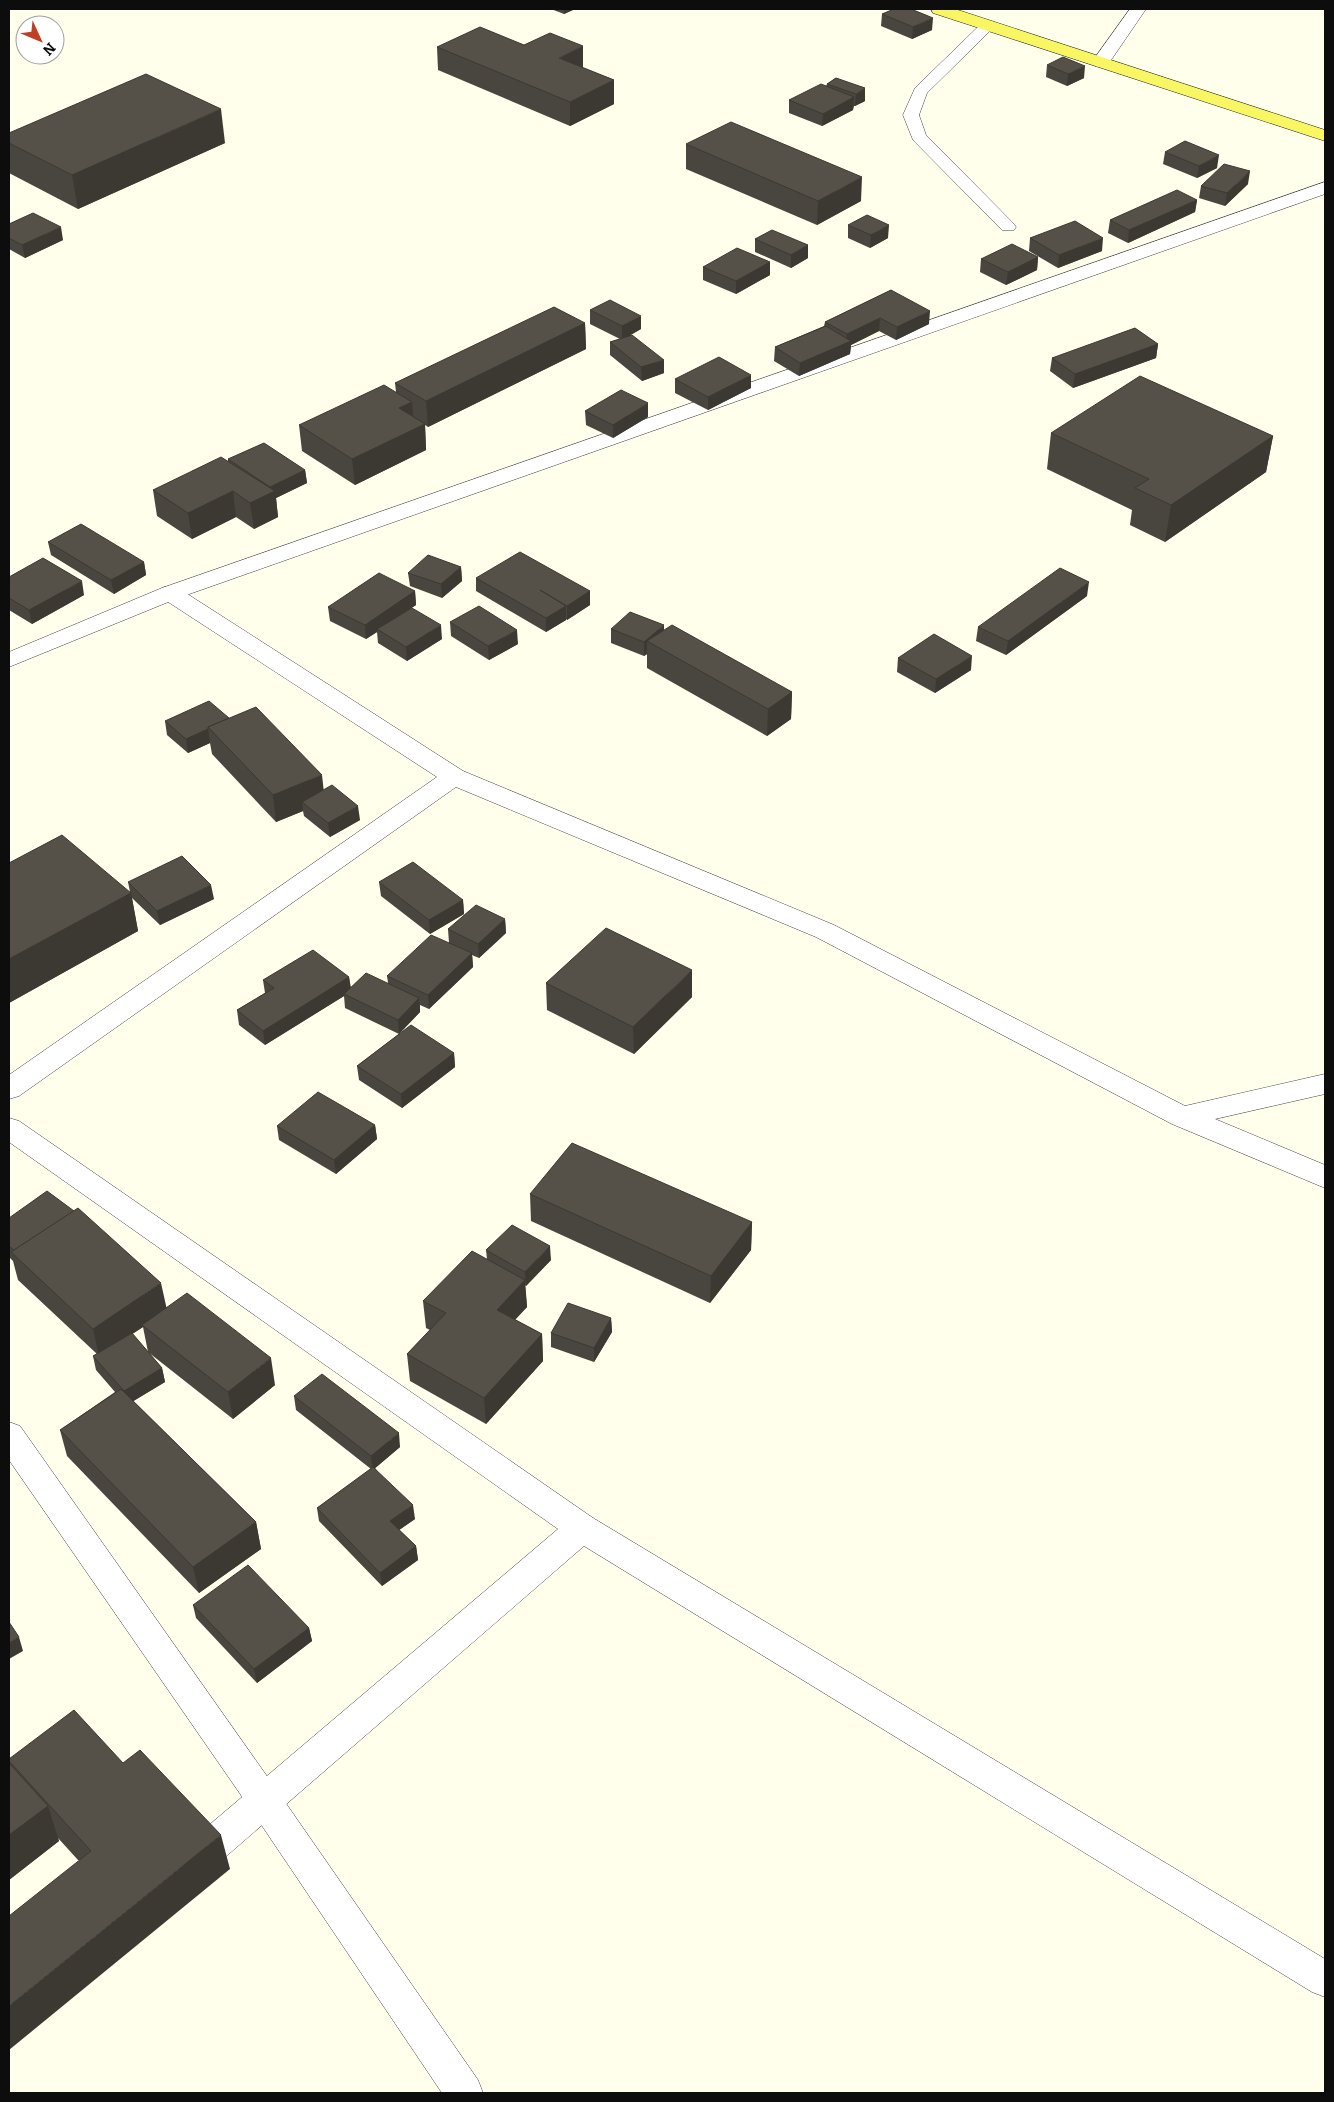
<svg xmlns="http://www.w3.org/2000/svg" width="1334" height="2102" font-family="Bitter,serif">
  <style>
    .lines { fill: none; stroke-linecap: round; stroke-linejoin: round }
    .service-casing { stroke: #404040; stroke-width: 1 }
    .minor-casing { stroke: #404040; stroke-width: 1 }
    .tertiary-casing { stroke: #404040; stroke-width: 1 }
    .primary-casing { stroke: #1e1e1e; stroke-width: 1 }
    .service { fill: #fff; fill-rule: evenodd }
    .minor { fill: #fff; fill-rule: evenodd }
    .tertiary { fill: #fff; fill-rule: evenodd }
    .primary { fill: #f9f663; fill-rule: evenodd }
    .wall { fill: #49463f }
    .shaded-wall { fill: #3c3933 }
    .building { fill: #555149; stroke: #3c3933 }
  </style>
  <rect width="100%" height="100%" fill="#ffffec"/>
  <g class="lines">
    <defs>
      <path id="service" d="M988,21L993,22L995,25L993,28L927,93L919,115L926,135L1014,224L1016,227L1014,230H1002L913,140L903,115L915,88L983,22Z"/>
      <g id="minor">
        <path d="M1130,9H1146L1107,66L1101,67L1095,66L1092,62Z"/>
        <path d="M170,586L178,588L463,771L834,925L1185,1106L1325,1074V1094L1215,1119L1325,1165V1188L1172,1124L816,937L456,787L19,1096L9,1099V1075L437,777L162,598L159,593L162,588Z"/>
        <path d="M9,1118L19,1121L593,1518L1325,1959V1997L1312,1992L584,1546L208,1872L195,1877L182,1872L177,1860L182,1848L558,1529L9,1142Z"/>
      </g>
      <g id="tertiary">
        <path d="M1325,182V194L178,598L9,667V652L162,588Z"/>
        <path d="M9,1422L20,1426L276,1789L478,2080L483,2093H442L252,1811L9,1460Z"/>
      </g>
      <path id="primary" d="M931,9H955L1325,130V141L933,13Z"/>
    </defs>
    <use href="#service" class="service-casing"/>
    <use href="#minor" class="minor-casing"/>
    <use href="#tertiary" class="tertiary-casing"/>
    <use href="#primary" class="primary-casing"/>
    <use href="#service" class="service"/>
    <use href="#minor" class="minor"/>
    <use href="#tertiary" class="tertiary"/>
    <use href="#primary" class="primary"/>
  </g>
  <g class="wall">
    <path d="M551,9H575L564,14Z"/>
    <path d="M882,14L932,30L912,39L881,26Z"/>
    <path d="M524,45L614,80V104L570,126L438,70L437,47Z"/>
    <path d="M1047,65L1084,78L1067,86L1046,77Z"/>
    <path d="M836,78L865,101L855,106H854L853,110L822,126L789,113V100L826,86L827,84Z"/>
    <path d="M9,133L225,143L78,209L9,173Z"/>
    <path d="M686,144L861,201L817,225L686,169Z"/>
    <path d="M1165,152L1217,168L1197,178L1163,164Z"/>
    <path d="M1248,184L1225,206L1199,198L1201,186Z"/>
    <path d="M1197,200L1195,212L1128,243L1108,233L1110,220Z"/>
    <path d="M9,224L63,240L25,258L9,249Z"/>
    <path d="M848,225L888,238L870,248L848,238Z"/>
    <path d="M1030,238L1102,251L1058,268L1029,251Z"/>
    <path d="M755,239L808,245V258L791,268L755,252Z"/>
    <path d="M1038,257L1037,270L1006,285L980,272L981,259Z"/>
    <path d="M770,262V275L736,294L703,280V267Z"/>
    <path d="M891,290L929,324L896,340L879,331L851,345L850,354L799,376L774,361L775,347L824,326L825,322Z"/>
    <path d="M590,310L641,329L630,335L664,373L642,381L610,355V342L620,339L590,324Z"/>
    <path d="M585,323L586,349L428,427L425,425L426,450L355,485L302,451L299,425L396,392L395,383Z"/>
    <path d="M1158,344L1156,358L1073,388L1050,371L1052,358Z"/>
    <path d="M675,379L751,388L708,410L675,393Z"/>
    <path d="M585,411L648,417L613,438L586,425Z"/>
    <path d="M1051,433L1273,436L1266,472L1165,542L1130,525L1132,510L1047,469Z"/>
    <path d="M228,459L305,470L307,483L276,498L278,517L254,529L236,517L192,539L157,516L153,490L228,462Z"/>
    <path d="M48,542L144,562L146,575L114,594L51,555Z"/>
    <path d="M461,567L462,581L442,598L410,586L408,573Z"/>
    <path d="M9,577L84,595L32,624L9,610Z"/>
    <path d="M476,578L590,591V605L567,620L566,619V620L546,632L476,591Z"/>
    <path d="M415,591L416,605L400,615L442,639L407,661L378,643L377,632L366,639L330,621L328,607Z"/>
    <path d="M1087,596L1006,655L976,641L978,627Z"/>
    <path d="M450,622L518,644L489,660L451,636Z"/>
    <path d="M611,629L664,630L792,692L791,719L767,736L647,668V654L644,656L611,643Z"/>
    <path d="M898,658L971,670L935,693L897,672Z"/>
    <path d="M229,718L323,790L360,820L330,837L304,816L303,811L276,822L212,754L210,743L188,753L167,735L165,721Z"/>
    <path d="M9,863L130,892L128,882L214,899L160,925L132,898L138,931L9,1003Z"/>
    <path d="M379,882L463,900L464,914L430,934L381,896Z"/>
    <path d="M505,919L506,933L479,958L472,955L473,967L429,1009L420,1005V1012L399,1034L454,1053L455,1067L402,1108L359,1080L357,1066L399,1034L345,1008L344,996L265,1045L239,1025L237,1010L265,993L263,980L349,977L351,988L388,983L387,976L449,943L448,929Z"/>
    <path d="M546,983L692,997L634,1054L547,1010Z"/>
    <path d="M375,1125L377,1139L336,1174L279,1140L277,1126Z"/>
    <path d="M530,1194L752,1222L751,1250L710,1303L531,1221Z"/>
    <path d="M9,1218L166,1308L275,1385L233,1419L148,1352L143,1327L132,1334L162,1368L165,1382L133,1401L256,1522L261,1549L199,1593L67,1456L60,1430L115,1392L96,1370L93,1356L97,1354L18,1280L13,1261L9,1257Z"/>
    <path d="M486,1250L551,1260L526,1286L525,1285L527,1307L515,1320L542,1334L543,1361L486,1424L410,1381L407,1354L430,1330L426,1328L423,1301L487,1259Z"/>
    <path d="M611,1318L612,1332L594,1362L551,1347V1333Z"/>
    <path d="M294,1396L400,1447L375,1468L415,1519L399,1530L416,1546L418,1560L382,1586L319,1521L317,1508L371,1469L296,1410Z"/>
    <path d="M193,1605L309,1628L312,1641L257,1683L196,1618Z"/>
    <path d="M9,1759L123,1763L230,1869L78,1860L58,1838L59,1841L9,1880Z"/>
  </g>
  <g class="shaded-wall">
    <path d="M564,9H575L564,14Z"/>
    <path d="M933,18L932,30L912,39L913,27Z"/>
    <path d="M583,46V70L559,58Z"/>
    <path d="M1085,66L1084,78L1067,86L1068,74Z"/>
    <path d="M614,80V104L570,126V102Z"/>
    <path d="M865,88V101L855,106L856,94Z"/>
    <path d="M854,97L853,110L822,126L823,114Z"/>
    <path d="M221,109L225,143L78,209L72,175Z"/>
    <path d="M1219,155L1217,168L1197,178L1199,166Z"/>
    <path d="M1250,171L1248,184L1225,206L1227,193Z"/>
    <path d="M862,177L861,201L817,225L818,201Z"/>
    <path d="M1197,200L1195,212L1128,243L1129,230Z"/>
    <path d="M889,225L888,238L870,248L871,235Z"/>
    <path d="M61,227L63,240L25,258L22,245Z"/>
    <path d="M1103,238L1102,251L1058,268L1059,255Z"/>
    <path d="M808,245V258L791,268V255Z"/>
    <path d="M1038,257L1037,270L1006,285L1008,272Z"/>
    <path d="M770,262V275L736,294V281Z"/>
    <path d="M930,311L929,324L896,340L897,327Z"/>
    <path d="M641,316V329L622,340V326Z"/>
    <path d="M880,318L879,331L851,345L850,354L799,376L800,363L846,343L847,334Z"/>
    <path d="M585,323L586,349L428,427L426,401Z"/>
    <path d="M1158,344L1156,358L1073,388L1075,374Z"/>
    <path d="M664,360V373L642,381L641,367Z"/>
    <path d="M751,375V388L708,410V397Z"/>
    <path d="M412,402L414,428L399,408Z"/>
    <path d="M648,403V417L613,438V425Z"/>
    <path d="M425,424L426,450L355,485L352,459Z"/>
    <path d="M1273,436L1266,472L1165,542L1171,505Z"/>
    <path d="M305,470L307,483L276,498L278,517L254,529L250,503L270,487Z"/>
    <path d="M233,491L236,517L192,539L188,513Z"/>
    <path d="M144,562L146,575L114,594L111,580Z"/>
    <path d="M461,567L462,581L442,598L441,584Z"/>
    <path d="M82,581L84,595L32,624L29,610Z"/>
    <path d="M1089,582L1087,596L1006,655L1008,641Z"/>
    <path d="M415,591L416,605L379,630L377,629V632L366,639L365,625Z"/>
    <path d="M590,591V605L567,620V606Z"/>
    <path d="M566,606V620L546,632V618Z"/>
    <path d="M441,625L442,639L407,661L406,647Z"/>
    <path d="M664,625V639L647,641V654L644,656V642Z"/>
    <path d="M517,630L518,644L489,660L488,646Z"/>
    <path d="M972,656L971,670L935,693L936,679Z"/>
    <path d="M792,692L791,719L767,736L768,709Z"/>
    <path d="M208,729L210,743L188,753L186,739Z"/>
    <path d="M322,775L325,802H302L303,811L276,822L273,795Z"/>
    <path d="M358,806L360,820L330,837L328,823Z"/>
    <path d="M211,885L214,899L160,925L157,911Z"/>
    <path d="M131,893L138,931L9,1003V959Z"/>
    <path d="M463,900L464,914L430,934L429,920Z"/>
    <path d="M505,919L506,933L479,958L478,944Z"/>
    <path d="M472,953L473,967L429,1009L428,995Z"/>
    <path d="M692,970V997L634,1054L633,1027Z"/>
    <path d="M349,977L351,992L344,994V996L265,1045L263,1031Z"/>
    <path d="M419,998L420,1012L399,1034L398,1020Z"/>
    <path d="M454,1053L455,1067L402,1108L401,1094Z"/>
    <path d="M375,1125L377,1139L336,1174L334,1160Z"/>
    <path d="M752,1222L751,1250L710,1303L711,1276Z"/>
    <path d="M550,1246L551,1260L526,1286L525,1272Z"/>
    <path d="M525,1280L527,1307L498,1337L497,1310Z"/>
    <path d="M161,1283L167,1310L142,1325L143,1327L99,1356L93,1329Z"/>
    <path d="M611,1318L612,1332L594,1362V1348Z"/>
    <path d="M542,1334L543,1361L486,1424L484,1398Z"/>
    <path d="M271,1358L275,1385L233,1419L228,1392Z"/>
    <path d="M162,1368L165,1382L127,1405L124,1391Z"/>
    <path d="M399,1433L400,1447L373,1470L371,1456Z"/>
    <path d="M413,1505L415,1519L392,1535L390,1521Z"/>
    <path d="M256,1522L261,1549L199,1593L193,1567Z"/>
    <path d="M416,1546L418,1560L382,1586L380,1573Z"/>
    <path d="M309,1628L312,1641L257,1683L254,1669Z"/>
    <path d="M19,1637L23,1651L9,1659V1643Z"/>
    <path d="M48,1806L59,1841L9,1880V1835Z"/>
    <path d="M221,1835L230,1869L9,2050V2006Z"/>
  </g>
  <g class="building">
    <path d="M894,9H911L933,18L913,27L882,14Z"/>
    <path d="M480,27L524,45L550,33L583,46L559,58L614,80L570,102L437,47Z"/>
    <path d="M1063,57L1085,66L1068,74L1047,65Z"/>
    <path d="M146,74L221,109L72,175L9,143V133Z"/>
    <path d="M836,78L865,88L856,94L827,84Z"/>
    <path d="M821,84L854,97L823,114L789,100Z"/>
    <path d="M731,122L862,177L818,201L686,144Z"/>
    <path d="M1185,141L1219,155L1199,166L1165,152Z"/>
    <path d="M1224,164L1250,171L1227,193L1201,186Z"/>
    <path d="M1177,190L1197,200L1129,230L1110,220Z"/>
    <path d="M33,213L61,227L22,245L9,238V224Z"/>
    <path d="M867,215L889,225L871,235L848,225Z"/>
    <path d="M1075,221L1103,238L1059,255L1030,238Z"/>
    <path d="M772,230L808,245L791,255L755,239Z"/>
    <path d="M1012,244L1038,257L1008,272L981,259Z"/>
    <path d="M737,248L770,262L736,281L703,267Z"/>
    <path d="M891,290L930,311L897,327L880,318L847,334L825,322Z"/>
    <path d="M610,300L641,316L622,326L590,310Z"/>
    <path d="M554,307L585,323L426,401L395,383Z"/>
    <path d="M826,326L851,341L800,363L775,347Z"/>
    <path d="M1135,328L1158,344L1075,374L1052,358Z"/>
    <path d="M632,335L664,360L641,367L610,342Z"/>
    <path d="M719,357L751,375L708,397L675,379Z"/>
    <path d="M1140,376L1273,436L1171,505L1135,488L1149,479L1051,433Z"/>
    <path d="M384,385L412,402L399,408L425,424L352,459L299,425Z"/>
    <path d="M621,390L648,403L613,425L585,411Z"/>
    <path d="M264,443L305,470L270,487L228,459Z"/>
    <path d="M221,457L275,491L250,503L233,491L188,513L153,490Z"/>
    <path d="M81,524L144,562L111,580L48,542Z"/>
    <path d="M520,552L590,591L567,606L540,590L566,606L546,618L476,578Z"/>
    <path d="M428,555L461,567L441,584L408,573Z"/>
    <path d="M43,558L82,581L29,610L9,598V577Z"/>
    <path d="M1060,568L1089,582L1008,641L978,627Z"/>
    <path d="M379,573L415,591L365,625L328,607Z"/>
    <path d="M479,606L517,630L488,646L450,622Z"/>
    <path d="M412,608L441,625L406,647L377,629Z"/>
    <path d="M630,612L664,625L644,642L611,629Z"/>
    <path d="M672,625L792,692L768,709L647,641Z"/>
    <path d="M934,634L972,656L936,679L898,658Z"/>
    <path d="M209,701L229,718L208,727V729L186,739L165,721Z"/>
    <path d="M256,707L322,775L273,795L208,727Z"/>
    <path d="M332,785L358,806L328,823L302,802Z"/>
    <path d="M62,835L131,893L9,959V863Z"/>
    <path d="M182,856L211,885L157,911L128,882Z"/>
    <path d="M413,862L463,900L429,920L379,882Z"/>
    <path d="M476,905L505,919L478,944L448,929Z"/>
    <path d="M606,928L692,970L633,1027L546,983Z"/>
    <path d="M431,935L472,953L428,995L387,976Z"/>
    <path d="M313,950L349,977L263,1031L237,1010L274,988L263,980Z"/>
    <path d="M366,973L419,998L398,1020L344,994Z"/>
    <path d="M411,1025L454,1053L401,1094L357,1066Z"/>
    <path d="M318,1092L375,1125L334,1160L277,1126Z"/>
    <path d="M572,1143L752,1222L711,1276L530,1194Z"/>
    <path d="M47,1191L74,1211L14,1250L9,1246V1218Z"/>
    <path d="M78,1208L161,1283L93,1329L11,1252Z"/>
    <path d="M512,1225L550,1246L525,1272L486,1250Z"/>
    <path d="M472,1251L525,1280L497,1310L542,1334L484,1398L407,1354L446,1313L423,1301Z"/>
    <path d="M187,1293L271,1358L228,1392L142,1325Z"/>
    <path d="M568,1303L611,1318L594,1348L551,1333Z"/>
    <path d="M132,1333L162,1368L124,1391L93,1356Z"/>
    <path d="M322,1374L399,1433L371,1456L294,1396Z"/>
    <path d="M121,1389L256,1522L193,1567L60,1430Z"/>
    <path d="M373,1467L413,1505L390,1521L416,1546L380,1573L317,1508Z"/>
    <path d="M248,1565L309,1628L254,1669L193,1605Z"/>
    <path d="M9,1622L19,1637L9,1643Z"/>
    <path d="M74,1710L123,1763L140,1750L221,1835L9,2006V1916L91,1851L9,1761V1759Z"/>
    <path d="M9,1763L48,1806L9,1835Z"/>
  </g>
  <rect width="1334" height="2102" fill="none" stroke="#0d0d0d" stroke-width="20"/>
  <g transform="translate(40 40) rotate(134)"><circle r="24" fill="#ffffff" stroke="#9e9e9e"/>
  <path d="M0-4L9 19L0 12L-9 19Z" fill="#bd3f24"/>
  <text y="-8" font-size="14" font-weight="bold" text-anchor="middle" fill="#0d0d0d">N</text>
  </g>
</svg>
